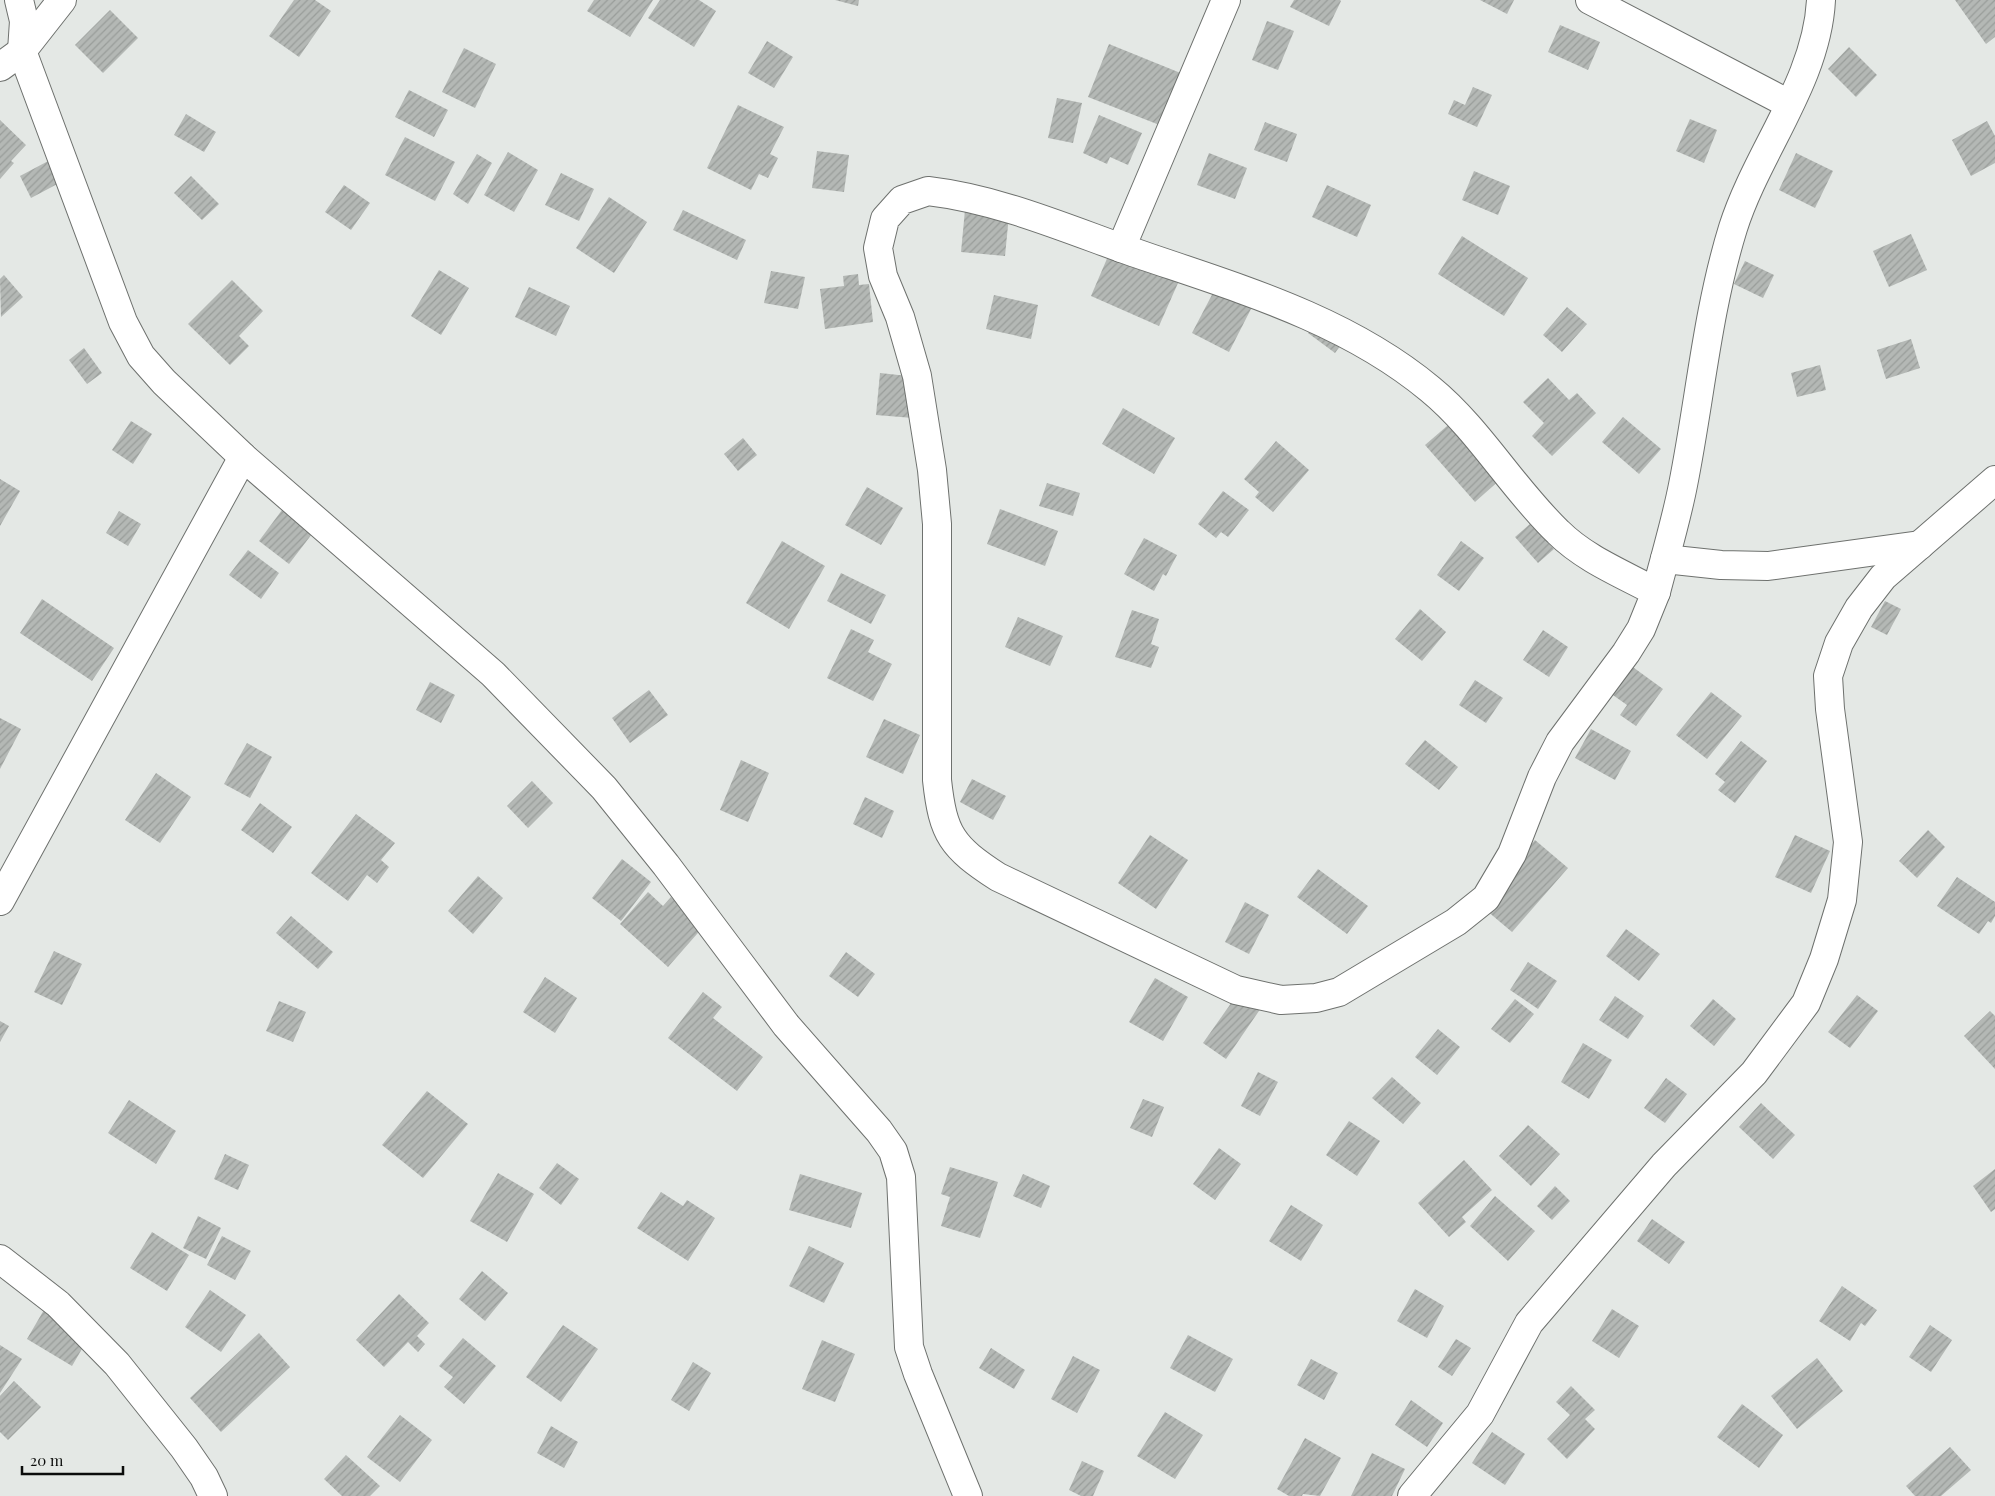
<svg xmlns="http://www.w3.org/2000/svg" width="1995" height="1496" font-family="'Playfair Display',serif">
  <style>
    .building { fill: url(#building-hatch) }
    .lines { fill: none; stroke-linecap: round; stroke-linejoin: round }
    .street-casing { stroke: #6e716e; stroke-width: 30 }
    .street { stroke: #fff; stroke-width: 28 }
  </style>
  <defs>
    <pattern id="building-hatch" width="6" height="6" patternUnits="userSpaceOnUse" patternTransform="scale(1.25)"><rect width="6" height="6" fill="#b4b8b5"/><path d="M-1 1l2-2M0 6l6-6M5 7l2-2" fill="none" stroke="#999d9a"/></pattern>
  </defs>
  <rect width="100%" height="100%" fill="#e4e8e5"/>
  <g class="building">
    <path d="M294,0H315L331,11L299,57L269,36Z"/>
    <path d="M594,0H653L630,37L587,11Z"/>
    <path d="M660,0H699L716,11L694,47L648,18Z"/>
    <path d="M835,0H859L858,6Z"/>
    <path d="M1294,0H1340L1341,1L1329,26L1290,7Z"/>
    <path d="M1480,0H1514L1507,14Z"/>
    <path d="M1955,0H1995V37L1986,44Z"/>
    <path d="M110,10L138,38L103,73L75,45Z"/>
    <path d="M1267,21L1294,31L1278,70L1252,60Z"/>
    <path d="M1560,25L1600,42L1588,70L1548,52Z"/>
    <path d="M767,41L793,57L774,88L748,73Z"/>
    <path d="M1109,44L1183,74L1162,126L1088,97Z"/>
    <path d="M1849,47L1877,75L1856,97L1828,69Z"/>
    <path d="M464,48L496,64L475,108L442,92Z"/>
    <path d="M1473,87L1492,95L1477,127L1448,114L1454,100L1465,105Z"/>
    <path d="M409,90L448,110L434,137L395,117Z"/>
    <path d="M1057,98L1082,103L1073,143L1048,138Z"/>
    <path d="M738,105L784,127L770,154L778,158L768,178L759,174L751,190L707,168Z"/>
    <path d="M186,114L216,132L204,152L174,135Z"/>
    <path d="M1099,115L1142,133L1128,165L1110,157L1107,164L1083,153Z"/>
    <path d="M1690,119L1717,130L1704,163L1676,151Z"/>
    <path d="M0,120L26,145L11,161L14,163L0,179Z"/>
    <path d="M1987,121L1995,136V163L1971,176L1952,140Z"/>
    <path d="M1265,122L1297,134L1287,162L1254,150Z"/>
    <path d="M405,137L455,162L435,201L385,175Z"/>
    <path d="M817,151L849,155L844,192L812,188Z"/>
    <path d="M508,152L538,170L514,212L484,195Z"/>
    <path d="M1209,153L1247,168L1235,199L1197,185Z"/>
    <path d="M1796,153L1833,171L1815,208L1779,190Z"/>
    <path d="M477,154L492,163L468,204L453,194Z"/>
    <path d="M52,159L63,181L31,198L20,176Z"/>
    <path d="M1474,171L1510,186L1498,215L1462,200Z"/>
    <path d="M561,173L594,189L579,221L545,205Z"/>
    <path d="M191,176L219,204L202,220L174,193Z"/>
    <path d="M344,185L370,203L351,230L325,212Z"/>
    <path d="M1327,185L1371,205L1357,237L1312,217Z"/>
    <path d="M609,197L647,222L614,273L576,248Z"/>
    <path d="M683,210L746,240L737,260L673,230Z"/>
    <path d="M965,210L1009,215L1005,256L961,252Z"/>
    <path d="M1911,234L1927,270L1889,287L1873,251Z"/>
    <path d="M1462,236L1528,278L1504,316L1438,274Z"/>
    <path d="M1109,254L1178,283L1159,326L1091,296Z"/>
    <path d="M1745,261L1774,275L1763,298L1734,284Z"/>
    <path d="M439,270L469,288L441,335L411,316Z"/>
    <path d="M771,271L805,277L798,309L764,303Z"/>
    <path d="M858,274L859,285L869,284L873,322L825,329L820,289L844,286L843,276Z"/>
    <path d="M4,275L23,297L1,317L0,279Z"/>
    <path d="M232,280L263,311L239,336L249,346L230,365L188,324Z"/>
    <path d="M529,287L570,306L556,336L515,317Z"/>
    <path d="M1215,289L1252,307L1229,352L1192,333Z"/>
    <path d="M994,295L1038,305L1031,339L986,329Z"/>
    <path d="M1567,307L1587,324L1562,352L1543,335Z"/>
    <path d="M1324,310L1352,330L1335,353L1308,333Z"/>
    <path d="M1911,339L1920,368L1886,379L1877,350Z"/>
    <path d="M84,348L102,373L87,384L69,360Z"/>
    <path d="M1820,365L1826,390L1797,397L1791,373Z"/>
    <path d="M880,373L917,377L913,418L876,415Z"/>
    <path d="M1548,378L1569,400L1577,393L1596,413L1552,456L1532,436L1544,423L1523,402Z"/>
    <path d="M1123,408L1175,438L1154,474L1102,444Z"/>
    <path d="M1623,417L1661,449L1639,474L1602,442Z"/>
    <path d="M1454,420L1511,470L1475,502L1425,445Z"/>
    <path d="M131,421L152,434L133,464L112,450Z"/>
    <path d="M743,438L757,455L738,471L724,454Z"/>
    <path d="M1276,441L1309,470L1273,512L1255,497L1259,492L1244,479Z"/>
    <path d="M0,479L20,491L0,526Z"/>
    <path d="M1047,483L1080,493L1073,516L1039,506Z"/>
    <path d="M867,487L903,508L881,545L845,525Z"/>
    <path d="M1223,491L1249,510L1228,537L1221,532L1216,538L1198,524Z"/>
    <path d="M1000,509L1058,531L1045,566L987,544Z"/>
    <path d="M282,510L312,534L289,564L259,541Z"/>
    <path d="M119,511L141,524L128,546L106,533Z"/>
    <path d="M1531,523L1554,549L1538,563L1515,537Z"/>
    <path d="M1144,538L1177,555L1166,576L1163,574L1154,591L1124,574Z"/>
    <path d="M782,541L825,566L789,629L746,603Z"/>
    <path d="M1461,541L1484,558L1459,591L1437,575Z"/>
    <path d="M248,550L279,573L261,599L229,575Z"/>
    <path d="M841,573L886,595L871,624L827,601Z"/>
    <path d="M42,599L114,648L92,681L20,633Z"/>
    <path d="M1885,601L1901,609L1887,635L1871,627Z"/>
    <path d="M1420,609L1446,632L1422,661L1395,639Z"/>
    <path d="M1132,610L1159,619L1151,644L1159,647L1151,668L1115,657Z"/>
    <path d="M1018,617L1063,636L1050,666L1005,647Z"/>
    <path d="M851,629L874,640L868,652L892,664L873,701L827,678Z"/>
    <path d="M1543,630L1568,647L1549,677L1523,660Z"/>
    <path d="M1630,665L1663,689L1636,726L1620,715L1627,705L1610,693Z"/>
    <path d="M1475,680L1503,698L1486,723L1459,705Z"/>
    <path d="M430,682L455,695L441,723L416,710Z"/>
    <path d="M649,690L668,715L630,743L612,718Z"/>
    <path d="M1711,692L1742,716L1707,759L1676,735Z"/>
    <path d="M0,718L21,729L0,769Z"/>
    <path d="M884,719L920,735L903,774L866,757Z"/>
    <path d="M1591,729L1631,751L1615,780L1575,758Z"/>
    <path d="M1425,740L1458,767L1439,790L1405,764Z"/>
    <path d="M1741,741L1767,761L1735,803L1718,790L1725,782L1715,774Z"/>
    <path d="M247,743L272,757L250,798L224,784Z"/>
    <path d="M741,760L769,773L748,822L720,810Z"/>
    <path d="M156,773L191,797L160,843L125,820Z"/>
    <path d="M972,779L1006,796L993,820L960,802Z"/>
    <path d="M532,781L553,803L528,828L507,806Z"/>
    <path d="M865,797L894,811L882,838L853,824Z"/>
    <path d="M260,803L292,827L273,853L241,830Z"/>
    <path d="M356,814L395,843L381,860L389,867L377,883L367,875L348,901L311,873Z"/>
    <path d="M1928,830L1945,847L1917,878L1899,861Z"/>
    <path d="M1150,835L1188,860L1156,909L1118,883Z"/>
    <path d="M1795,835L1830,851L1811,893L1775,877Z"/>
    <path d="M1535,840L1568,868L1512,932L1480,905Z"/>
    <path d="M622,859L651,882L621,921L592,898Z"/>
    <path d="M1318,869L1368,906L1347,934L1297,897Z"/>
    <path d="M478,876L503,898L473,934L448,911Z"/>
    <path d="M1957,877L1995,902V916L1991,923L1988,921L1979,934L1937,906Z"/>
    <path d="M648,892L663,906L671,897L704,926L668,967L620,924Z"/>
    <path d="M1245,902L1269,915L1249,954L1225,942Z"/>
    <path d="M291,916L333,952L318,969L276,933Z"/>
    <path d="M1626,929L1660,954L1639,981L1606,956Z"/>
    <path d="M54,951L82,964L62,1005L34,992Z"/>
    <path d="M846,952L875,974L858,997L829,976Z"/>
    <path d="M1528,962L1557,981L1538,1009L1510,990Z"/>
    <path d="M545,977L577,998L555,1033L523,1012Z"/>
    <path d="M1155,978L1188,997L1163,1041L1129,1022Z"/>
    <path d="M703,992L722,1007L713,1018L763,1057L737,1091L668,1038Z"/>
    <path d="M1239,992L1261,1008L1226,1059L1203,1043Z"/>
    <path d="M1857,995L1878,1011L1850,1048L1828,1032Z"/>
    <path d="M1615,996L1644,1016L1628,1039L1599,1020Z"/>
    <path d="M1515,999L1534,1014L1510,1043L1491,1029Z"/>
    <path d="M1713,999L1736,1019L1714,1046L1690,1026Z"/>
    <path d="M279,1001L306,1012L293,1042L266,1031Z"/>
    <path d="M1990,1011L1995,1016V1069L1964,1036Z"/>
    <path d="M0,1021L9,1026L0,1042Z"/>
    <path d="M1438,1029L1460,1047L1437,1075L1415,1057Z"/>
    <path d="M1583,1043L1612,1060L1589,1099L1561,1082Z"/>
    <path d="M1258,1072L1278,1082L1260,1116L1241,1106Z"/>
    <path d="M1392,1077L1421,1103L1403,1124L1372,1098Z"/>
    <path d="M1666,1078L1687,1094L1665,1123L1644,1108Z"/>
    <path d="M427,1091L468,1124L423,1178L382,1145Z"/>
    <path d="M1143,1099L1164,1107L1152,1137L1130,1128Z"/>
    <path d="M129,1100L176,1131L156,1164L108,1133Z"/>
    <path d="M1761,1103L1795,1135L1773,1159L1739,1127Z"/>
    <path d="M1349,1121L1380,1141L1357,1176L1326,1155Z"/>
    <path d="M1528,1125L1560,1154L1531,1186L1499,1156Z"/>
    <path d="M1219,1148L1241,1164L1215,1200L1193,1184Z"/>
    <path d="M225,1154L249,1165L238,1190L214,1179Z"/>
    <path d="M1464,1160L1492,1190L1462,1217L1466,1222L1449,1237L1418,1203Z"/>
    <path d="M557,1163L579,1179L561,1205L539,1188Z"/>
    <path d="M950,1167L998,1182L980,1238L941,1226L950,1197L941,1194Z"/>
    <path d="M1995,1169V1209L1991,1212L1973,1186Z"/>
    <path d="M498,1173L534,1194L507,1242L470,1221Z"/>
    <path d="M800,1174L862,1193L851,1228L789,1210Z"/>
    <path d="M1023,1174L1050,1186L1041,1208L1013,1196Z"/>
    <path d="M1555,1186L1570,1201L1552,1220L1537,1206Z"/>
    <path d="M661,1192L683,1206L687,1200L715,1218L688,1261L637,1228Z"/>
    <path d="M1495,1196L1535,1231L1508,1261L1470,1226Z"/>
    <path d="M1291,1205L1323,1225L1301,1261L1269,1241Z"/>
    <path d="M198,1216L221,1228L206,1259L183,1248Z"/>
    <path d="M1652,1219L1685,1242L1669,1264L1637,1241Z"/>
    <path d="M152,1232L189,1255L167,1291L130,1268Z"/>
    <path d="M222,1236L251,1251L235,1280L207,1265Z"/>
    <path d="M809,1246L844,1263L824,1303L789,1286Z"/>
    <path d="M482,1271L508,1293L485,1321L459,1299Z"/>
    <path d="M1842,1286L1877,1310L1865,1326L1861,1323L1850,1341L1819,1321Z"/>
    <path d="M1415,1289L1444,1306L1427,1338L1397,1321Z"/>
    <path d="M210,1290L246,1315L221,1352L185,1327Z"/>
    <path d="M399,1294L429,1323L417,1336L425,1344L418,1352L408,1342L384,1367L356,1340Z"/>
    <path d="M48,1303L93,1330L72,1366L27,1339Z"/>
    <path d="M1612,1309L1639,1326L1619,1358L1592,1341Z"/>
    <path d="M563,1325L598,1349L561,1402L526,1377Z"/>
    <path d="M1930,1325L1952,1340L1931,1372L1909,1357Z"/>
    <path d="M259,1333L290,1367L221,1432L190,1398Z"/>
    <path d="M1188,1335L1233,1359L1215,1392L1170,1368Z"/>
    <path d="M463,1338L496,1366L464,1404L444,1387L453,1377L439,1366Z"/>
    <path d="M1456,1339L1471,1348L1452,1376L1438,1367Z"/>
    <path d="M822,1340L855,1354L835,1402L802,1389Z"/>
    <path d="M0,1345L22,1359L0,1393Z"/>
    <path d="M991,1348L1025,1370L1014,1389L979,1368Z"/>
    <path d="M1073,1356L1100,1370L1077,1413L1051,1399Z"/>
    <path d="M1817,1358L1843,1391L1797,1429L1771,1396Z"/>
    <path d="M1311,1359L1338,1373L1324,1400L1297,1385Z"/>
    <path d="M693,1362L711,1373L689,1411L671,1400Z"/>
    <path d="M14,1381L41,1407L8,1440L0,1432V1396Z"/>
    <path d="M1571,1386L1595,1410L1585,1419L1595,1429L1567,1459L1547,1439L1570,1415L1556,1402Z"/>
    <path d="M1411,1400L1443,1423L1427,1447L1395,1425Z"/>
    <path d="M1742,1404L1783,1435L1759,1468L1717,1437Z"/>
    <path d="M1165,1412L1203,1435L1175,1479L1137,1456Z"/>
    <path d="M400,1415L432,1440L400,1482L367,1457Z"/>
    <path d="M551,1426L578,1442L564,1468L537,1453Z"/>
    <path d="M1492,1432L1525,1454L1505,1485L1472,1463Z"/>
    <path d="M1305,1438L1341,1458L1320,1496L1303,1494L1302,1496H1289L1277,1489Z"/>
    <path d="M1950,1447L1971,1470L1941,1496H1915L1906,1486Z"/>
    <path d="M1372,1453L1405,1469L1392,1496H1351Z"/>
    <path d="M346,1455L380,1486L370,1496H342L324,1479Z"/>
    <path d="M1082,1461L1104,1471L1093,1496H1081L1069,1490Z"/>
  </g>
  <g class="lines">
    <defs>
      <g id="street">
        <path d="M19,0L24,21L22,51L123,322L141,356L164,382L243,457L493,674L604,788L666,865L786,1025L879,1131L893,1151L901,1177L909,1347L918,1374L968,1496"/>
        <path d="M1590,0L1789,104"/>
        <path d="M0,67L22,51L62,0"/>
        <path d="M928,191C996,199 1060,226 1124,249C1230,286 1342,316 1430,389C1479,429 1512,488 1558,532C1585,559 1623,574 1656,592L1641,629L1626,653L1560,742L1542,777L1512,854L1486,898L1456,922L1339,992L1316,998L1281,1000L1236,990L998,877C952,847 943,835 937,780V524L932,470L917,376L900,317L883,276L878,248L885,219L902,200Z"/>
        <path d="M1121,248L1226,0"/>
        <path d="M1665,559L1721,565L1768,566L1920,545"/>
        <path d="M1656,592C1665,557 1676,521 1683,485C1700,400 1707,312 1733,228C1757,152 1817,81 1821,0"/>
        <path d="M0,901L243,457"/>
        <path d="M0,1259L58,1304L117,1364L184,1448L204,1477L213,1496"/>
        <path d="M1412,1496L1480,1414L1529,1323L1664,1165L1754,1073L1806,1003L1824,959L1842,900L1848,842L1830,709L1828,676L1839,643L1859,608L1883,577L1995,480"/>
      </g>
    </defs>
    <use href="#street" class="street-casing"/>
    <use href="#street" class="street"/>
  </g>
  <path d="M22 1466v8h101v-8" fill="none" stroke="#0b0c0b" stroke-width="2.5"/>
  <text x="30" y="1466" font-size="15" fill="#0b0c0b" stroke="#e4e8e5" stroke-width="4" paint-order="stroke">20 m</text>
</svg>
